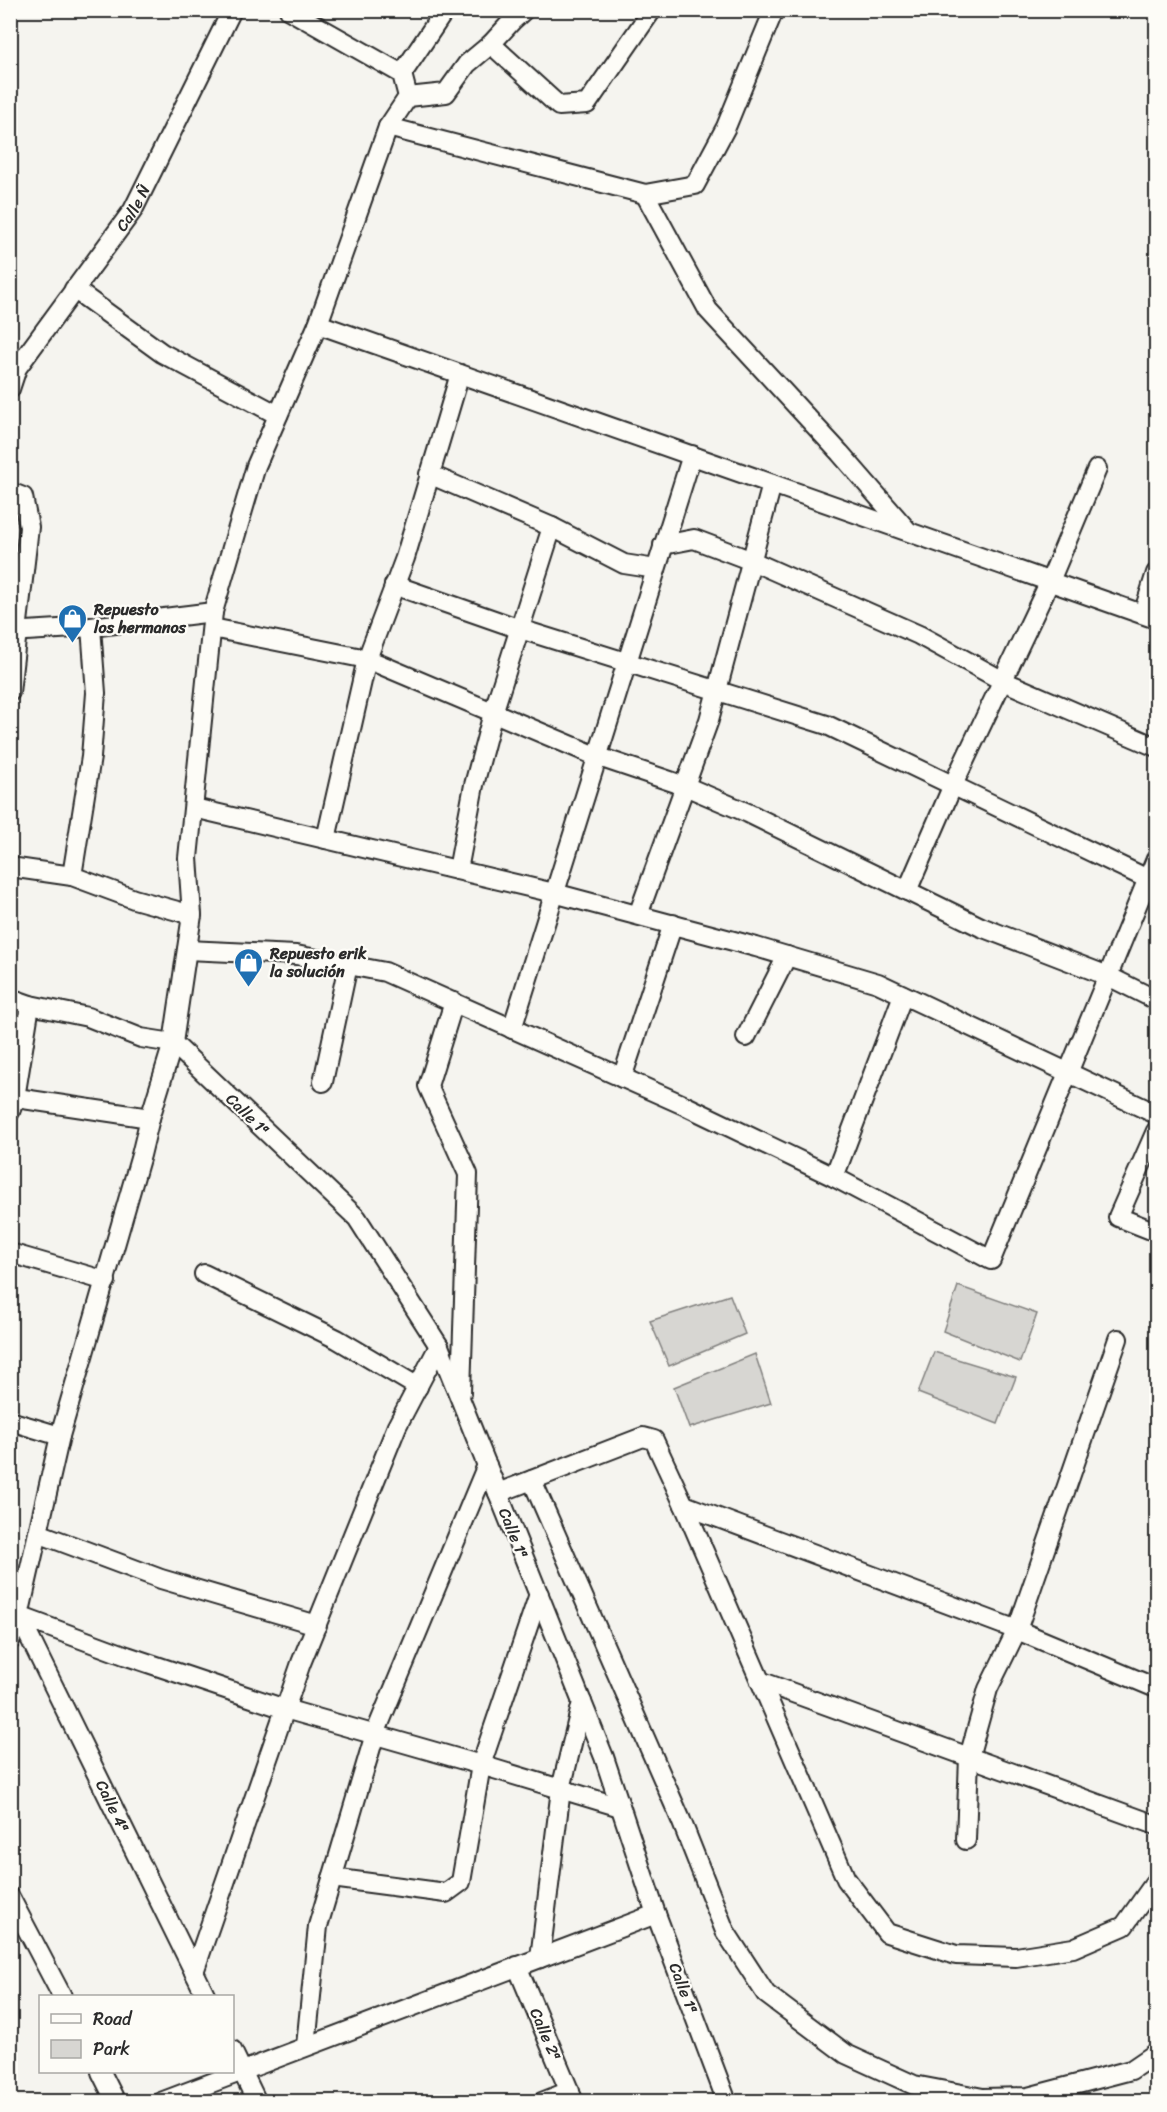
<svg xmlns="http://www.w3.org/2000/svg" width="1167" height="2112" font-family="Sriracha,sans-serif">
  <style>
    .green { fill: #d7d6d2; stroke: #81807e; stroke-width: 1.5 }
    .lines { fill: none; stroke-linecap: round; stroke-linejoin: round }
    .minor-casing { stroke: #2b2b2b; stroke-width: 22 }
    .minor { stroke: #fdfcf7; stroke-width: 18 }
    .labels { text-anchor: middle; stroke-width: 4.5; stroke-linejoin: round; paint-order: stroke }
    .street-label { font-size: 16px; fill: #2b2b2b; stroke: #fdfcf7 }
    .poi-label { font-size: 16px; font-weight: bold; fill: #2b2b2b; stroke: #fdfcf7; text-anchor: start }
  </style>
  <rect width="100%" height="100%" fill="#f5f4ef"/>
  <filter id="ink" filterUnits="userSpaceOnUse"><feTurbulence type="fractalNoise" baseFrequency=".0167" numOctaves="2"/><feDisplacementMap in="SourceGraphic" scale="12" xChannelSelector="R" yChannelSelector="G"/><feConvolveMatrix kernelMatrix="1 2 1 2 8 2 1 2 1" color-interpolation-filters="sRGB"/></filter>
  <g filter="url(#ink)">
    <g class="green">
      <path d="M958,1286L1037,1314L1020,1362L943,1331Z"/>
      <path d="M730,1295L745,1334L669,1366L650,1321Z"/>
      <path d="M934,1352L1016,1377L998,1424L918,1393Z"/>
      <path d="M755,1354L771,1403L689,1428L674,1387Z"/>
    </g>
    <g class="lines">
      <defs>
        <g id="minor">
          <path d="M491,44L559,106L587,104L652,10"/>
          <path d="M402,74L445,10"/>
          <path d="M408,97L446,93L467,64L491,44L513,20L524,10"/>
          <path d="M388,127L645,194L695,185L726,127L774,10"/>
          <path d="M645,194L708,310L840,453L907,530"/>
          <path d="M74,289L162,353L278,415"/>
          <path d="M318,324L1156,619"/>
          <path id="s1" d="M10,389L17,368L133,210L232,10"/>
          <path d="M429,474L552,527L624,564L656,569"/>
          <path d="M10,492L23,497L29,527L10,692"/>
          <path d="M663,545L694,539L752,561L919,635L1003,681L1156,747"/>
          <path d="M394,585L520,629L827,725L1156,883"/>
          <path d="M1143,614L1156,573"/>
          <path d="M91,627L96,693L91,757L72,876L134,899L192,915"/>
          <path d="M212,628L367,659L596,756L685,786L748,813L981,927L1108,976L1156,1000"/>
          <path d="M10,632L91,627L213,612"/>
          <path d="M194,808L554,893L756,947L878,983L1156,1114"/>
          <path d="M326,839L367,659L405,558L460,374"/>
          <path d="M10,867L72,876"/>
          <path d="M458,870L474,785L493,713L552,527"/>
          <path d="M907,891L953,785L1050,581L1097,469"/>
          <path d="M638,915L709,720L772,484"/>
          <path d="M187,950L296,955L385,972L686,1106L834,1177L991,1260L1156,859"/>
          <path d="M10,998L30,1005L88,1017L141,1038L173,1043L357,1218L439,1346L604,1757L656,1914L727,2102"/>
          <path d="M454,1002L428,1086L468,1174L461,1393"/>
          <path d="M512,1029L692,455"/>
          <path d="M746,1037L787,956"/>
          <path d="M622,1078L673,924"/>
          <path d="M323,1082L348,965"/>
          <path d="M10,1097L150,1118"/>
          <path d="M10,1112L15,1098L30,1005"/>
          <path d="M1156,1131L1118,1217L1156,1232"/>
          <path d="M834,1177L903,995"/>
          <path d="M10,1253L106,1281"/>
          <path d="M204,1274L337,1339L418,1387"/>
          <path d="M10,1421L60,1436"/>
          <path d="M532,1480L681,1820L725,1931L766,1994L846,2054L914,2085L983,2098L1028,2097L1131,2070L1156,2053"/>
          <path d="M498,1493L643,1437L654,1440L684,1505L846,1879L887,1933L956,1955L1016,1957L1073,1948L1124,1926L1156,1881"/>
          <path d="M684,1505L1017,1630L1156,1688"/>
          <path d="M38,1533L161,1579L317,1625"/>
          <path d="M19,1616L127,1656L285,1709L481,1765L620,1807"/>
          <path d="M19,1616L206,1996"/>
          <path d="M10,1641L19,1616L60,1436L141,1155L150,1118L173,1043L192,915L188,858L213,612L256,466L318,324L388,127L408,97L402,74L289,10"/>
          <path d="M760,1681L1156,1825"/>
          <path d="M966,1840L969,1757L988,1689L1017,1630L1118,1339"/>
          <path d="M332,1878L446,1893L461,1882L481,1765L539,1594"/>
          <path d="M10,1897L62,1996"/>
          <path d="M540,1958L561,1789L582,1702"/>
          <path d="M517,1966L574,2102"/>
          <path d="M194,1972L301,1663L397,1426L439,1346"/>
          <path d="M306,2046L318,1926L375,1734L487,1465"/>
          <path d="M232,2050L257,2102"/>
          <path d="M101,2072L116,2102"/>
          <path d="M161,2102L656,1914"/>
          <path d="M542,2102L570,2091"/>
        </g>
      </defs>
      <use href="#minor" class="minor-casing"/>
      <use href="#minor" class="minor"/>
    </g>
  </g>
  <defs>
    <symbol id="shop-pin" viewBox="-11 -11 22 30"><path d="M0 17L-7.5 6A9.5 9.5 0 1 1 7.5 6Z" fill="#1f6fb2" stroke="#fdfcf7"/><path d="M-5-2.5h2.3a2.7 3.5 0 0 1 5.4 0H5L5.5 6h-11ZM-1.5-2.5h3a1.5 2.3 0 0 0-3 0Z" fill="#fff"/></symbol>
  </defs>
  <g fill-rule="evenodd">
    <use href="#shop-pin" x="56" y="602" width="33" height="45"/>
    <use href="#shop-pin" x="232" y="946" width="33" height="45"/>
  </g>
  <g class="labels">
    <g class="street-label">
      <text dy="6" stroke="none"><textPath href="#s1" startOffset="220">Calle Ñ</textPath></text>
      <text transform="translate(248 1114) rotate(44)" y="6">Calle 1ª</text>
      <text transform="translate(514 1533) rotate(68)" y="6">Calle 1ª</text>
      <text transform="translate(113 1806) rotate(64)" y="6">Calle 4ª</text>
      <text transform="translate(684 1988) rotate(69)" y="6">Calle 1ª</text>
      <text transform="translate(546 2034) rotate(67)" y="6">Calle 2ª</text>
    </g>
    <g class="poi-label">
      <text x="94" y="615">Repuesto<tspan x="94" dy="18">los hermanos</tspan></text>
      <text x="270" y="959">Repuesto erik<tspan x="270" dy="18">la solución</tspan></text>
    </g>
  </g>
  <rect width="1167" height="2112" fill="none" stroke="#fdfcf7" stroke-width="36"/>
  <rect x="18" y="18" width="1131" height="2076" fill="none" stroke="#2b2b2b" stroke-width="2" filter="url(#ink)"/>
  <rect x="39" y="1995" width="195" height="78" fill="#fdfcf7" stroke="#a9a8a5" stroke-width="1.5"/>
  <rect x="51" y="2014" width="30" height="9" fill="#fdfcf7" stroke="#a9a8a5" stroke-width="1.5"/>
  <text x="93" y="2025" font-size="18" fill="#2b2b2b">Road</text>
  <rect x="51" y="2040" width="30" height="18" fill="#d7d6d2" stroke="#a9a8a5" stroke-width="1.5"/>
  <text x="93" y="2055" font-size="18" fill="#2b2b2b">Park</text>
</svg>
